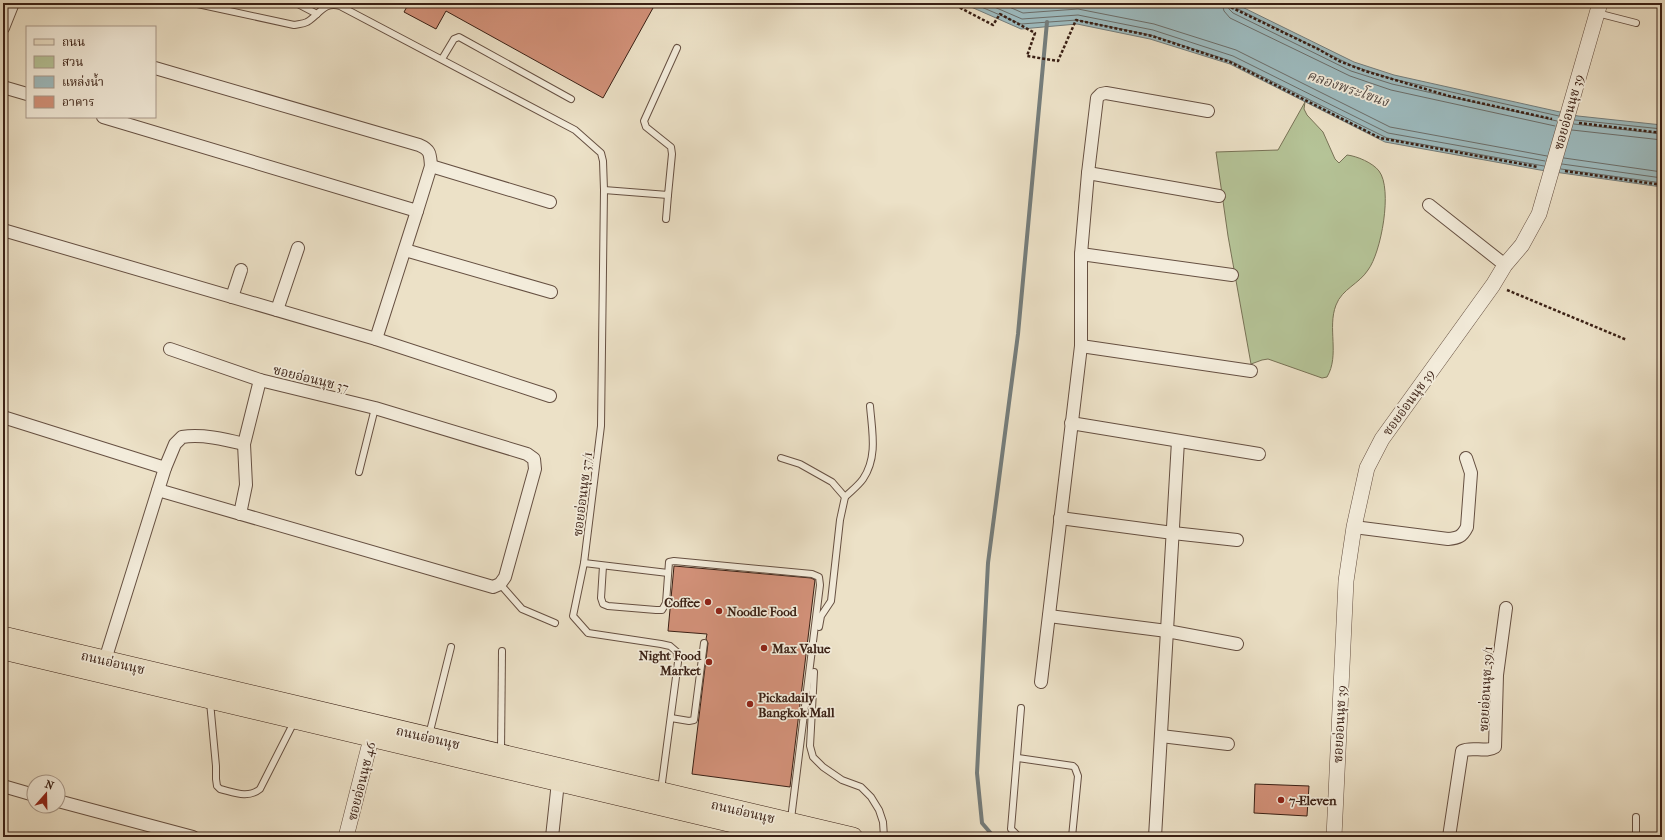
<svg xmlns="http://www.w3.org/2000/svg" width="1665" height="840" font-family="'IM FELL French Canon','Noto Serif Thai',serif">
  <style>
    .green { fill: #b5c397; stroke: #787256 }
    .water { fill: #9dbbbf; stroke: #757d7b }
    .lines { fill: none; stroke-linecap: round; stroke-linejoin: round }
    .shore { stroke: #6c6e6a; stroke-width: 1 }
    .stream { stroke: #757d7b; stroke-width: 4 }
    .building { fill: #d29179; stroke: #3a2015 }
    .service-casing { stroke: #665042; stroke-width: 8 }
    .minor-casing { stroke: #665042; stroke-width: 14 }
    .tertiary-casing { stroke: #665042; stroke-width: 16 }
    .primary-casing { stroke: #3a2015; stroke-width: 20 }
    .path { stroke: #3a2015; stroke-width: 2.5; stroke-dasharray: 3 2; stroke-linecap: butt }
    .service { stroke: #f3ecdb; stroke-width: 6 }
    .minor { stroke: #f3ecdb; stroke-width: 12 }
    .tertiary { stroke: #f3ecdb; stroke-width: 15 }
    .primary { stroke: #ece1c7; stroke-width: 19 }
    .poi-dot { fill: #8f2418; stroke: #f3ecdb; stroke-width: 1.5 }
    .labels { text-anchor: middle; stroke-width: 3.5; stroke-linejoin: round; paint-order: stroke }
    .street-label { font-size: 13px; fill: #3a2015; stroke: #f3ecdb }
    .poi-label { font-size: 13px; font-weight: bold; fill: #3a2015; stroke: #f3ecdb; text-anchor: start }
    .water-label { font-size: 14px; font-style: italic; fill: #584e48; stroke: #f3ecdb }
  </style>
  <rect width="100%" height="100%" fill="#ece1c7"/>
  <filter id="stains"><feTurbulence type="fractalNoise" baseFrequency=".005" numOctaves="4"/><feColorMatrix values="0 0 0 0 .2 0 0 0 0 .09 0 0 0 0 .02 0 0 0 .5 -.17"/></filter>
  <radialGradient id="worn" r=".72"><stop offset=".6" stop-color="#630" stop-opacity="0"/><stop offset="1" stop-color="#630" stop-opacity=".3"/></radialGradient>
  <path class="green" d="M1305,102L1304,109L1307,115L1323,132L1335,159L1339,163L1347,155C1357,156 1373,163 1379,171C1393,189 1381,253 1368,270C1359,284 1342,289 1336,305C1327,328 1340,355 1327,377L1322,378L1268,359L1262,360L1251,364L1228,236L1216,152L1278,150Z"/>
  <path class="water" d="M962,3H1234L1354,62L1394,75L1578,116L1662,125V187L1540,170L1385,142L1230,64L1150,39L1077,24L1021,29Z"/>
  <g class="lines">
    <g class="shore">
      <path d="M972,3L1021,24L1077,20L1151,35L1231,61L1387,138L1544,166"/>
      <path d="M985,3L1022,19L1078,15L1153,30L1233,56L1388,133L1545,161"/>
      <path d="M1000,3L1023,13L1078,9L1154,24L1236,50L1390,127L1547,156"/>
      <path d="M1222,3L1224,11L1230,18L1350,76L1391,90L1555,126"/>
      <path d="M1228,3L1229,9L1233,13L1351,71L1392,84L1557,121"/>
      <path d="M1233,3L1236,8L1353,66L1393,79L1559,116"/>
      <path d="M1575,120L1662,129"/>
      <path d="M1574,124L1662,134"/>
      <path d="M1572,130L1662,140"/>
      <path d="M1564,158L1662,172"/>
      <path d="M1562,164L1662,178"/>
      <path d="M1561,169L1662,183"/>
    </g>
    <path class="stream" d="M994,837L982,823L977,773L988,563L1018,334L1047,22"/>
  </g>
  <g class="building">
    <path d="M409,3H645L653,8L603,98L446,11L436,29L404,12Z"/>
    <path d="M674,566L811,578L815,580L790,787L692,774L708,643L706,639L707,634L668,631Z"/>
    <path d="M1255,784L1309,786L1307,816L1254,813Z"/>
  </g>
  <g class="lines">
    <defs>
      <g id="service">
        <path d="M193,3L294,25C298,24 303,24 307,22C319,15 324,1 340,6L575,130L601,153L603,161L604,190L601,426L584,563L573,616L588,633L661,644L670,646L677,652L678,662L661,790"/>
        <path d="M296,3L317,14"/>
        <path d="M1597,13L1636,23"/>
        <path d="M442,59L454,39L459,37L571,99"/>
        <path d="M604,190L668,195L672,154L671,147L646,127L644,121L677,48"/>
        <path d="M666,219L668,195"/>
        <path d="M781,458L800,464L832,482L845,497L840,520L831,601L821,616L819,627"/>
        <path d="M359,472L375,408"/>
        <path d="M845,497C851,491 858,486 863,479C878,457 872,431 870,406"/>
        <path d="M584,563L668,573"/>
        <path d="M603,566L601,598L603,604L608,606L656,610H662L666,603L669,562L674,561L812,574L819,577L820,585L791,819"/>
        <path d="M500,584L522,609L555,623"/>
        <path d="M814,672L810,746L813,757L823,767L842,780L861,787L871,797L879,810L883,822L884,837"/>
        <path d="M210,702L216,766V779L217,786L220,789C233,792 248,799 260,789L294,722"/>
        <path d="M671,718L689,721L694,720L704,643"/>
        <path d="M429,735L451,647"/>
        <path d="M501,751L502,651"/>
        <path d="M1018,758L1073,766L1075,768L1078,776L1072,837"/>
        <path d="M1636,817V837"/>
        <path d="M1019,837L1011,829L1021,708"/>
      </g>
      <g id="minor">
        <path d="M3,28L13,3"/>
        <path d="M155,68L419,145C431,150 430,155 431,166"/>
        <path d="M3,87L27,94"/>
        <path d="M103,117L417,211L431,166L550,202"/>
        <path d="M1088,173L1219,196"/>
        <path d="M1429,205L1505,265"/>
        <path d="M3,230L376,339L550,396"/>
        <path d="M405,250L551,292"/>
        <path d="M1081,254L1232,275"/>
        <path d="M232,297L241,270"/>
        <path d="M277,310L298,248"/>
        <path d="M376,339L417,211"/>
        <path d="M1081,346L1251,371"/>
        <path d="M170,349L260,380"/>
        <path d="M3,417L165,468"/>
        <path d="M1071,423L1259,454"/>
        <path d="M240,514L246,485L244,444"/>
        <path d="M1060,518L1173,533L1237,540"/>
        <path d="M1354,527L1448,539C1458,538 1462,537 1467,527L1471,473L1466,458"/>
        <path d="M1049,616L1167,631L1237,644"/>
        <path d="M105,660L165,468L175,444L182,437C202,434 224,439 244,444L260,380L375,408L527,454L534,459L535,469L505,577L500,584L493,587L158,490"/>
        <path d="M1041,682L1081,346V254L1088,173L1097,98L1101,94L1106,93L1208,111"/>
        <path d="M1161,736L1228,744"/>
        <path d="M3,786L34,795"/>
        <path d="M58,801L193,837"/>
        <path d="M552,837L558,782"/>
        <path d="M1155,837L1178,441"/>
        <path d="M1449,837L1462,751C1472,746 1486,753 1495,747L1497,675L1506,608"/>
      </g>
      <g id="tertiary">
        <path d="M346,837L374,727"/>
        <path d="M1334,837L1346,581L1354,527L1367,468L1382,439L1493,285L1505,265L1522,245L1539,214L1600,3"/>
      </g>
      <g id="primary">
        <path d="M3,636L853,837"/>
        <path d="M3,650L792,837"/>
      </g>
    </defs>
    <use href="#service" class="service-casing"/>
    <use href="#minor" class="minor-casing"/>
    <use href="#tertiary" class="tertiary-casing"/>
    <use href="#primary" class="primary-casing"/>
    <g class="path">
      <path d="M951,3L993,25L1000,14L1035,33L1027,56L1058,61L1076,20L1152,36L1230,62L1380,138L1538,167"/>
      <path d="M1222,3L1318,49L1339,61L1365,71L1449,96L1552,119"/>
      <path d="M1579,123L1662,133"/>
      <path d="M1565,171L1662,185"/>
      <path d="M1507,290L1627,340"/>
    </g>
    <use href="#service" class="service"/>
    <use href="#minor" class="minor"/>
    <use href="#tertiary" class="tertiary"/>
    <use href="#primary" class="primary"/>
  </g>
  <g class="poi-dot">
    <circle cx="708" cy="602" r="4"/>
    <circle cx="719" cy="611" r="4"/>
    <circle cx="764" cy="648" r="4"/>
    <circle cx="709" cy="662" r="4"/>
    <circle cx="750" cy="704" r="4"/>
    <circle cx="1281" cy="800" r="4"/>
  </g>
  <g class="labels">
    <g class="street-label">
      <text transform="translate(1568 112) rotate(-74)" y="5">ซอยอ่อนนุช 39</text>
      <text transform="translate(311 378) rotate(14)" y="5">ซอยอ่อนนุช 37</text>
      <text transform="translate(1408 402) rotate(-54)" y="5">ซอยอ่อนนุช 39</text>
      <text transform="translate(582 494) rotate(-83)" y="5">ซอยอ่อนนุช 37/1</text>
      <text transform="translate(113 662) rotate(13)" y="5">ถนนอ่อนนุช</text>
      <text transform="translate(1485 689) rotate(-87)" y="5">ซอยอ่อนนุช 39/1</text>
      <text transform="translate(1339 724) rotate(-87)" y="5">ซอยอ่อนนุช 39</text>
      <text transform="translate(428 737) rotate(13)" y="5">ถนนอ่อนนุช</text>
      <text transform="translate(361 781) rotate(-76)" y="5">ซอยอ่อนนุช 46</text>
      <text transform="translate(743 811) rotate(13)" y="5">ถนนอ่อนนุช</text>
    </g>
    <g class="poi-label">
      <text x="700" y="607" text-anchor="end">Coffee</text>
      <text x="727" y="616">Noodle Food</text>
      <text x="772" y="653">Max Value</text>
      <text x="701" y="660" text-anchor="end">Night Food<tspan x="701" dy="15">Market</tspan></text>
      <text x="758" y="702">Pickadaily<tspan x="758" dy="15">Bangkok Mall</tspan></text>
      <text x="1289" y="805">7-Eleven</text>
    </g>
    <g class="water-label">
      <text transform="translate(1348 88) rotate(19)" y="5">คลองพระโขนง</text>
    </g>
  </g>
  <rect width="1665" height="840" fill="none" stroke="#ece1c7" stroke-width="16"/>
  <rect x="4" y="4" width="1657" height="832" fill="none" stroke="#3a2015" stroke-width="2"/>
  <rect x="8" y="8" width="1649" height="824" fill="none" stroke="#3a2015"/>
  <rect x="26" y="26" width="130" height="92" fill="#f3ecdb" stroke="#a99a8c"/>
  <rect x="34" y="39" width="20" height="6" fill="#ece1c7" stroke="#a99a8c"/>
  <text x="62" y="46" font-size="12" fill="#3a2015">ถนน</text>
  <rect x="34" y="56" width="20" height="12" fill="#b5c397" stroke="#a99a8c"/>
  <text x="62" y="66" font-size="12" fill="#3a2015">สวน</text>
  <rect x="34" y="76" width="20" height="12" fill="#9dbbbf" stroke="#a99a8c"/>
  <text x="62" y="86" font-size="12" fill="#3a2015">แหล่งน้ำ</text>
  <rect x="34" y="96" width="20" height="12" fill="#d29179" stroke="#a99a8c"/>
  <text x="62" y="106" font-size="12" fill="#3a2015">อาคาร</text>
  <g transform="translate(46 794) rotate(20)"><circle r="19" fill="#f3ecdb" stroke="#a99a8c"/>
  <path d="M0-3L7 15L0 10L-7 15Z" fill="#8f2418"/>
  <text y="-6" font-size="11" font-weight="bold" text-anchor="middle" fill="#3a2015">N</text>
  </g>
  <rect width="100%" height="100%" filter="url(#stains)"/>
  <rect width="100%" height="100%" fill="url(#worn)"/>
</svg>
